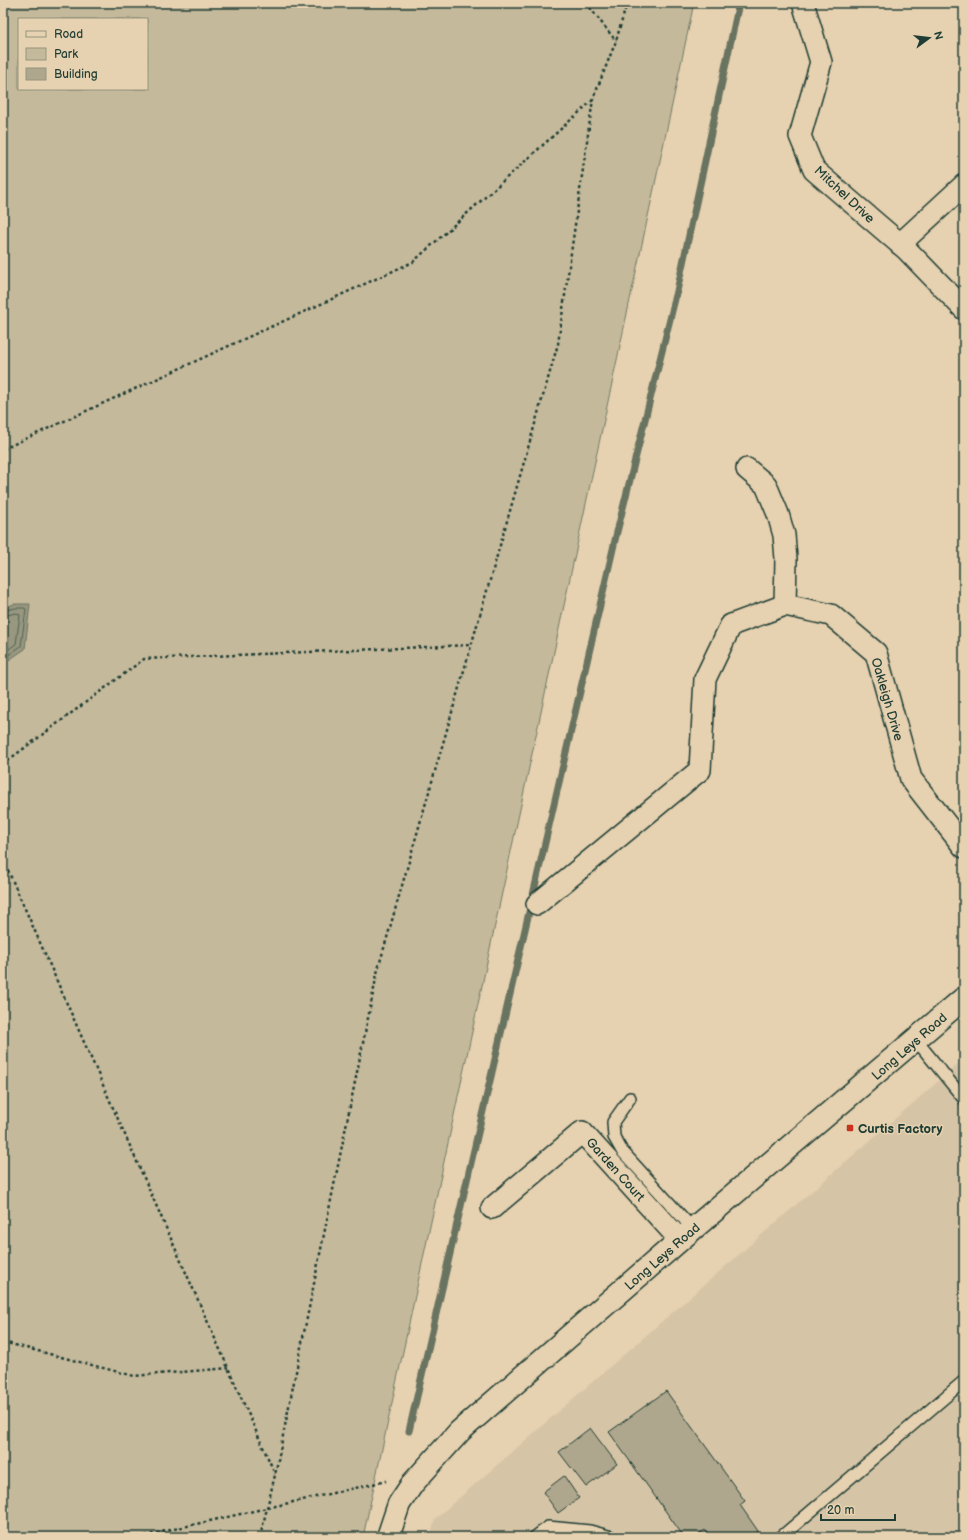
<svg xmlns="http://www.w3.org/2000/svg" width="967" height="1540" font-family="'Balsamiq Sans',sans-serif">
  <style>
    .built { fill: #d6c4a6 }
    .green { fill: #c5b99b; stroke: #727b68; fill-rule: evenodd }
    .water { fill: #98977f; stroke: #687361 }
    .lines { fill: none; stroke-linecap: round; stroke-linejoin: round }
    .shore { stroke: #4f6152; stroke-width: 1 }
    .stream { stroke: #687361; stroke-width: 7 }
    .building { fill: #afa78d; stroke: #1f3d34 }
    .lane-casing { stroke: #1f3d34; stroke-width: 14 }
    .street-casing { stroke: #1f3d34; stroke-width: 24 }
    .secondary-casing { stroke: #1f3d34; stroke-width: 25 }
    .path { stroke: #1f3d34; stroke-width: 2.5; stroke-dasharray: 3 3; stroke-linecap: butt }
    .lane { stroke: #e6d1b0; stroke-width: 11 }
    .street { stroke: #e6d1b0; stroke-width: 21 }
    .secondary { stroke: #e6d1b0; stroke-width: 22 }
    .poi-dot { fill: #c8321e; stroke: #e6d1b0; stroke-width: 1.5 }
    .labels { text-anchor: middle; stroke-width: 3; stroke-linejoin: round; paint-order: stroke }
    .street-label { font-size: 13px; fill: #1f3d34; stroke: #e6d1b0 }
    .poi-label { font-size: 13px; font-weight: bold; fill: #1f3d34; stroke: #e6d1b0; text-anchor: start }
  </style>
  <rect width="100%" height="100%" fill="#e6d1b0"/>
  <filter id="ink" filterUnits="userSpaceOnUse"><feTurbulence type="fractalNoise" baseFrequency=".025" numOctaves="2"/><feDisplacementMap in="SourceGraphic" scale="8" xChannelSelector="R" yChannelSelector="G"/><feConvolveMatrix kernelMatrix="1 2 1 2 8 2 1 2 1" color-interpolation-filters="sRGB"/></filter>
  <g filter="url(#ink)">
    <path class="built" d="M964,1059V1537H430L435,1519Z"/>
    <path class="green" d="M3,3H694L363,1537H3ZM19,19H147V89H19Z"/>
    <path class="water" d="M14,604H30L25,649L3,664V608Z"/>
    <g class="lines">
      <g class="shore">
        <path d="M3,611L15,608H24L26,609L21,646L3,659"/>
        <path d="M3,616L16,613L20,615L16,644L3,653"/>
      </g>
      <path class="stream" d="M409,1431L616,536L677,291L739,3"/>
    </g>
    <g class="building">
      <path d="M666,1391L745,1501L740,1505L758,1531L749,1537H710L705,1530L695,1537H684L609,1432Z"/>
      <path d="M590,1428L617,1464L586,1487L559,1452Z"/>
      <path d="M564,1476L579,1498L558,1513L543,1492Z"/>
    </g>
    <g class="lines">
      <defs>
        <g id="lane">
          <path d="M916,1040L964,1099"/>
          <path d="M630,1098L613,1122L614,1137L622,1151L693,1229"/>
          <path d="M535,1537L548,1527L590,1531L612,1537"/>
          <path d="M781,1537L964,1381"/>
        </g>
        <g id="street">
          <path d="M803,3L821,62L800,136L814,170L906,249L964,309"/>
          <path d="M900,244L964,185"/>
          <path d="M747,469L766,485L778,514L784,535L786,559L785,605"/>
          <path d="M537,904L700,770L705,679L731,625L785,605L831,615L876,653L911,779L964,847"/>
          <path d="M492,1208L582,1132L680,1240"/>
        </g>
        <path id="secondary" d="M388,1537L399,1504L413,1483L460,1431L680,1240L964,998"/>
      </defs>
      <use href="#lane" class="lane-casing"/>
      <use href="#street" class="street-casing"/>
      <use href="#secondary" class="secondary-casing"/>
      <g class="path">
        <path d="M586,3L616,41"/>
        <path d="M3,449L413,262L593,100"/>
        <path d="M3,764L144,659L471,645"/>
        <path d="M3,859L275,1474"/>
        <path d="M3,1342L134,1376L228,1368"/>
        <path d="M139,1537L386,1481"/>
        <path d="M260,1537L275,1475L378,969L558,344L593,99L616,41L627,3"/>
      </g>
      <use href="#lane" class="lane"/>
      <use href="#street" class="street"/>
      <use href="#secondary" class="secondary"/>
    </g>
  </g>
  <rect class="poi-dot" x="846" y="1124" width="8" height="8" rx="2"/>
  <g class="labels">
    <g class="street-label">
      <text transform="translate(845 194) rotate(43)" y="5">Mitchel Drive</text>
      <text transform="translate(888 699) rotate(74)" y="5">Oakleigh Drive</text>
      <text transform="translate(909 1046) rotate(-41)" y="5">Long Leys Road</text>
      <text transform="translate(616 1169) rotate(48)" y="5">Garden Court</text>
      <text transform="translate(662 1256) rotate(-41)" y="5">Long Leys Road</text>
    </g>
    <g class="poi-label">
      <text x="858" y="1133">Curtis Factory</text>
    </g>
  </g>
  <rect width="967" height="1540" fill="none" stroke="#e6d1b0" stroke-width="16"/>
  <rect x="8" y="8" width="951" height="1524" fill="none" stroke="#1f3d34" stroke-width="1.5" filter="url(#ink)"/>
  <rect x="18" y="18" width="130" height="72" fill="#e6d1b0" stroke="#96967e"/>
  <rect x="26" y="31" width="20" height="6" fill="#e6d1b0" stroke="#96967e"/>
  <text x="54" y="38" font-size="12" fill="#1f3d34">Road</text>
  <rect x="26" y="48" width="20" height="12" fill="#c5b99b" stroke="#96967e"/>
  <text x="54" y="58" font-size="12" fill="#1f3d34">Park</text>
  <rect x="26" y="68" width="20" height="12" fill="#afa78d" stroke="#96967e"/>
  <text x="54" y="78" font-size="12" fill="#1f3d34">Building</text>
  <g transform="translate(929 38) rotate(75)" stroke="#e6d1b0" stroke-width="3" paint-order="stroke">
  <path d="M0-3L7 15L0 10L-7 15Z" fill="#1f3d34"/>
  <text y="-6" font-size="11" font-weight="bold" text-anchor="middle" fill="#1f3d34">N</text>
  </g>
  <path d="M821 1514v6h74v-6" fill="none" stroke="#1f3d34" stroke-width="2"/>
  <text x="827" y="1514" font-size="12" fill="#1f3d34" stroke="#e6d1b0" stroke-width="3" paint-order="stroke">20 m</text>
</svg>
